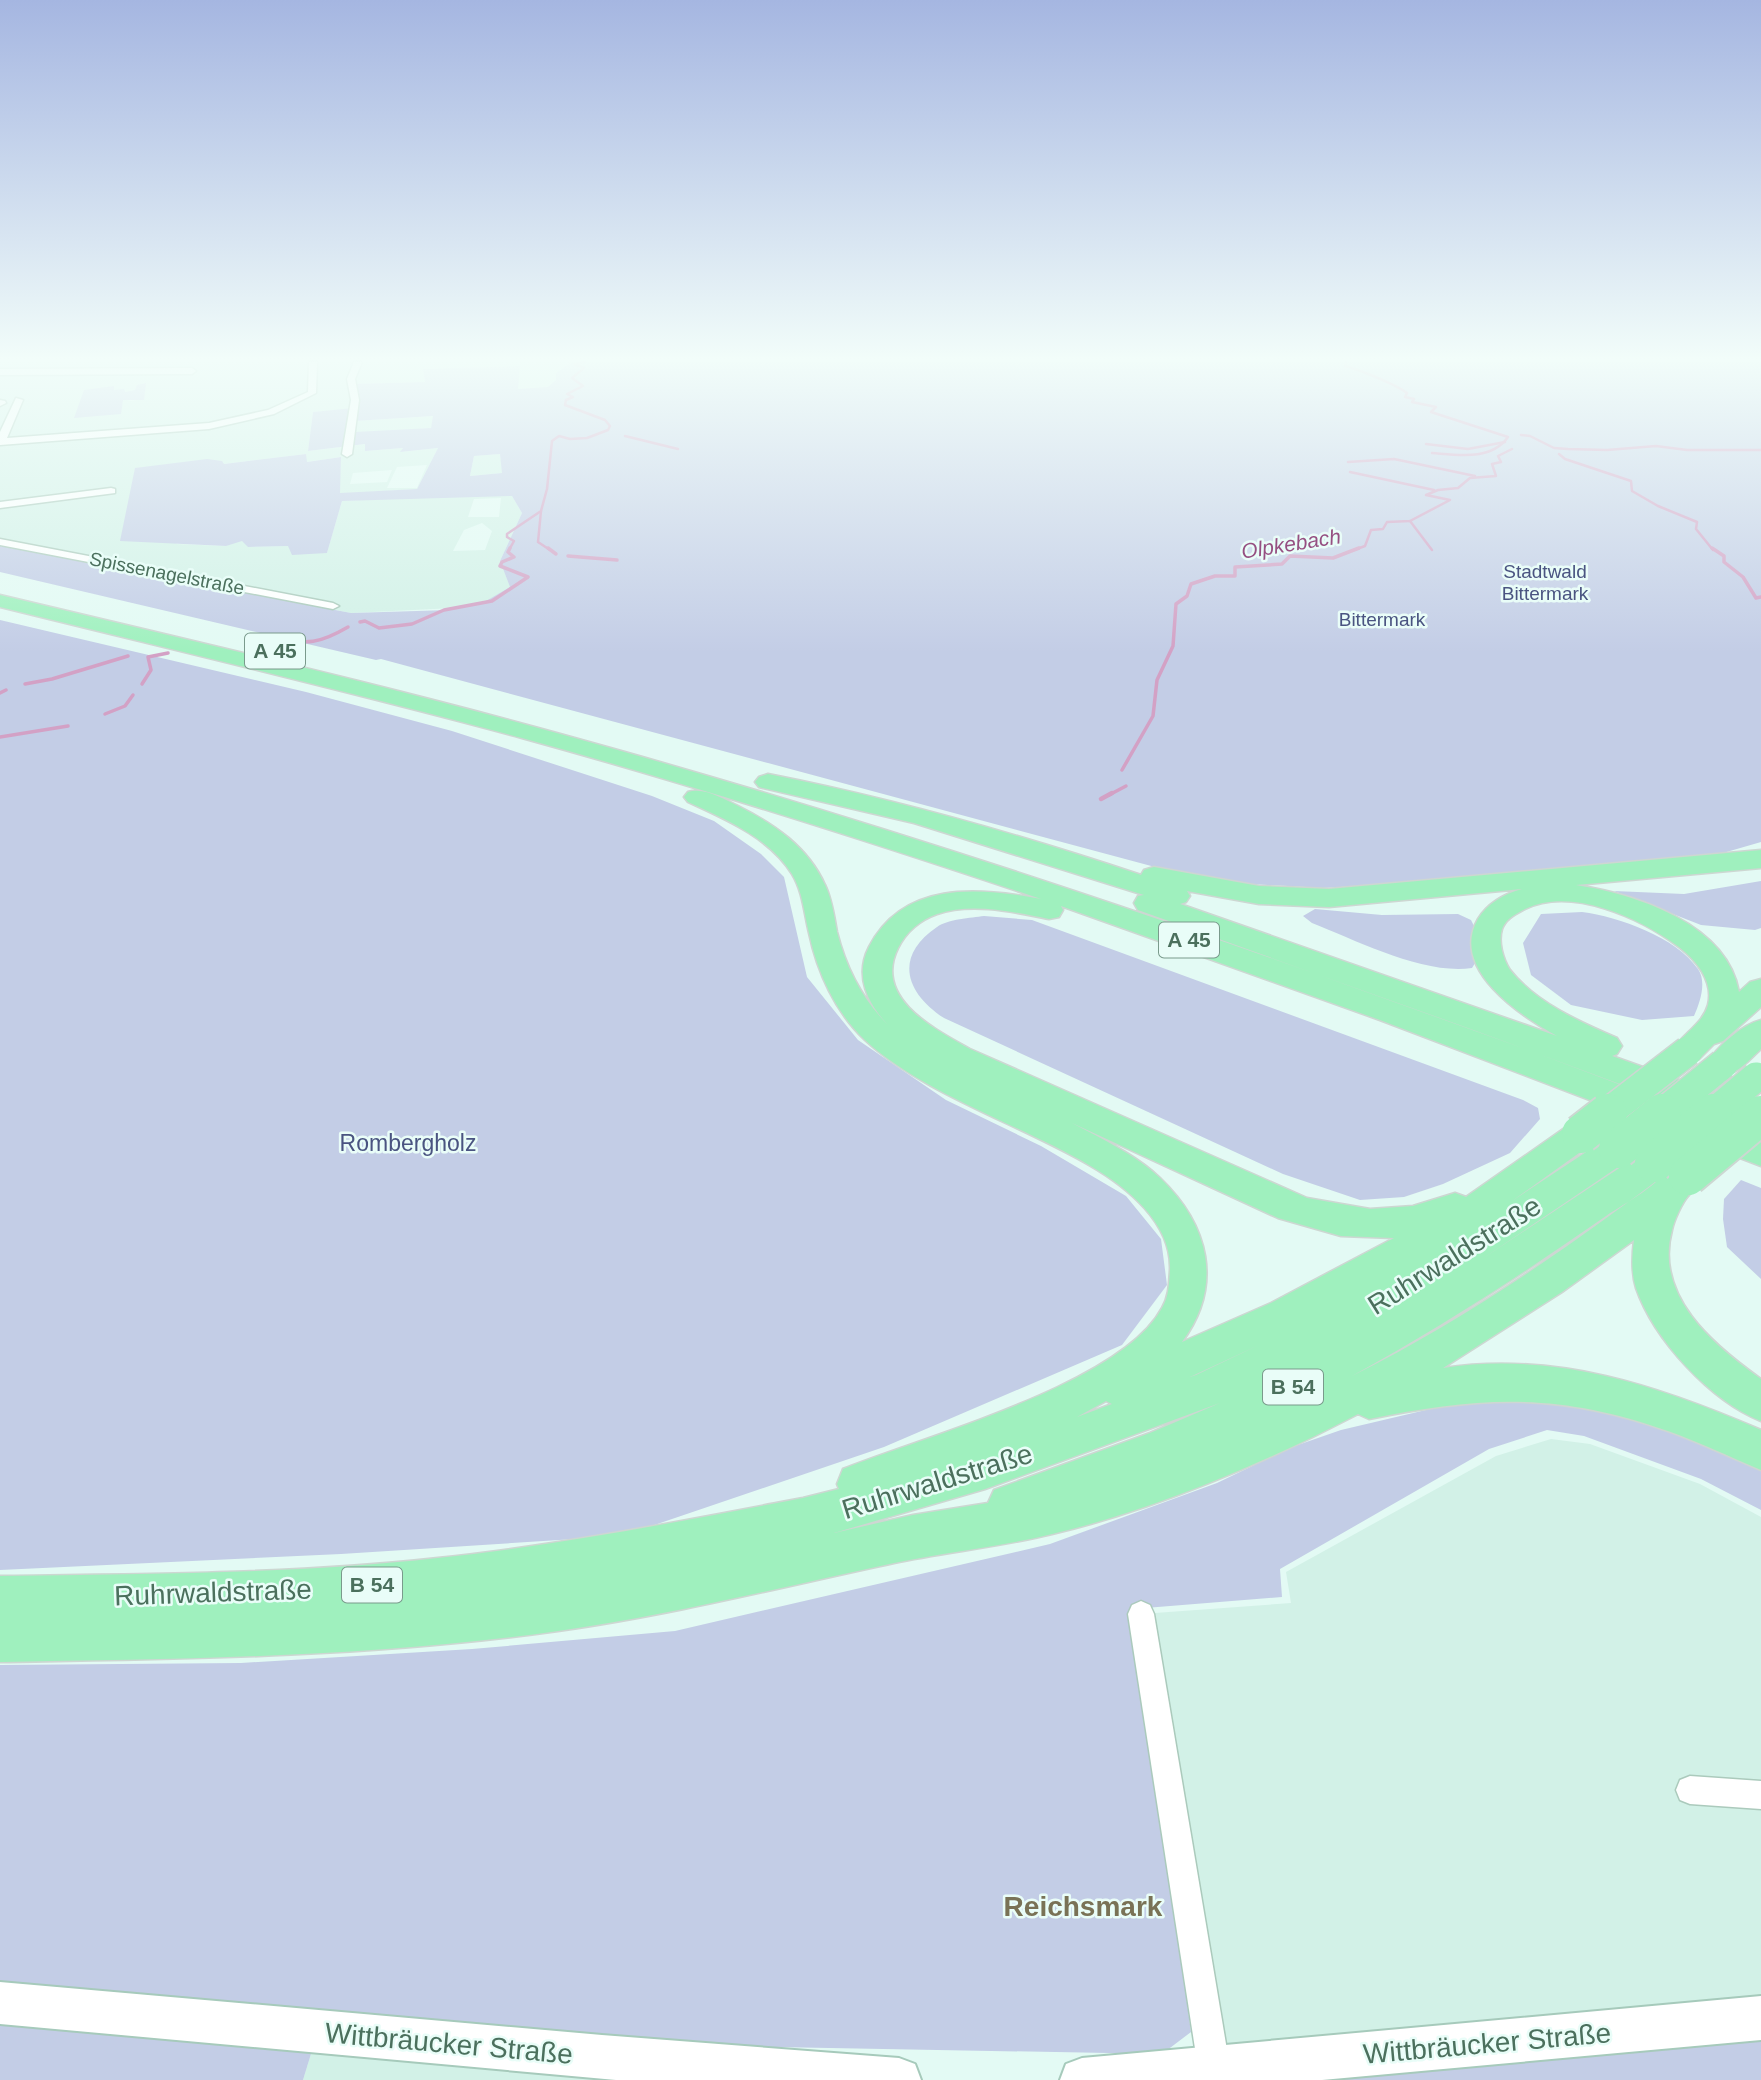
<svg xmlns="http://www.w3.org/2000/svg" width="1761" height="2080" font-family="Arial,sans-serif">
  <style>
    .residential { fill: #d2f1e7; fill-rule: evenodd }
    .green { fill: #c3cde6; fill-rule: evenodd }
    .lines { fill: none; stroke-linecap: round; stroke-linejoin: round }
    .stream-far2 { stroke: #d3a1c5; stroke-width: 2.5 }
    .stream-far1 { stroke: #d3a1c5; stroke-width: 3.5 }
    .stream { stroke: #d3a1c5; stroke-width: 4.5 }
    .street-casing { stroke: #abcabc; stroke-width: 3 }
    .secondary-casing { stroke: #a6cabb; stroke-width: 4 }
    .highway-casing { stroke: #cdd7d2; stroke-width: 3 }
    .street { fill: #fff; fill-rule: evenodd }
    .secondary { fill: #fff; fill-rule: evenodd }
    .highway { fill: #9ff0be; fill-rule: evenodd }
    .highway-bridge-far1-casing { stroke: #cdd7d2; stroke-width: 32; stroke-linecap: butt }
    .highway-bridge-casing { stroke: #cdd7d2; stroke-width: 42; stroke-linecap: butt }
    .highway-bridge-far1 { stroke: #9ff0be; stroke-width: 29 }
    .highway-bridge { stroke: #9ff0be; stroke-width: 38 }
    .labels { text-anchor: middle; stroke-width: 5; stroke-linejoin: round; paint-order: stroke }
    .far-park-label { font-size: 19px; fill: #4a5481; stroke: #e9fdf8 }
    .far-street-label { font-size: 19px; fill: #4b705d; stroke: #e9fdf8 }
    .far-water-label { font-size: 21px; font-style: italic; fill: #965082; stroke: #e9fdf8 }
    .shield { fill: #e9fdf8; stroke: #7a9a8c; stroke-width: 2 }
    .shield-label { font-size: 21px; font-weight: bold; fill: #4b705d }
    .park-label { font-size: 23px; fill: #4a5481; stroke: #e9fdf8 }
    .near-street-label { font-size: 28px; fill: #4b705d; stroke: #e9fdf8 }
    .near-neighbourhood-label { font-size: 28px; font-weight: bold; fill: #797256; stroke: #e9fdf8 }
  </style>
  <rect width="100%" height="100%" fill="#e3faf4"/>
  <g class="residential">
    <path d="M0,362H580L560,375L548,388L517,389L520,366L423,369L425,382L353,384L354,409L313,412L308,451L366,444L365,451L403,448L401,452L438,448L417,489L339,494L341,457L306,462V454L223,464L176,544L225,546L242,540L249,547L288,546L327,553L342,501L415,497L416,495L512,496L522,513L500,561L511,589L486,601L454,608L351,613L0,545ZM145,383L144,399L131,401L84,390L114,387V390L124,392L136,390ZM427,465L417,488H387L397,467ZM392,470L387,482L350,484L353,473ZM501,498L499,517H468L474,499ZM482,523L492,531L485,550L453,551L464,530Z"/>
    <path d="M434,416L431,428L355,433V421Z"/>
    <path d="M500,454L503,473L470,476L474,456Z"/>
    <path d="M1551,1439L1590,1444L1700,1484L1761,1517V2018L1214,2068L1217,2080H1082L1214,2068L1141,1614L1291,1603L1286,1572L1496,1456Z"/>
    <path d="M318,2031L899,2080H303Z"/>
  </g>
  <g class="green">
    <path d="M572,362H1761V842L1723,853L1446,881L1323,888L1231,883L1155,867L381,659L376,660L0,572V546L351,613L449,610L486,601L510,587L500,561L522,513L512,496L342,501L327,553L292,555L288,546L248,547L242,541L226,546L120,541L135,468L207,459L222,461L224,464L306,454L307,462L341,457L340,493L417,489L438,448L400,452L403,448L365,451V444L308,451L313,412L354,408L352,384L425,382L423,369L520,366L518,389L548,387L556,380V373ZM433,416L431,428L355,432V421ZM500,454L502,473L470,476L474,456Z"/>
    <path d="M146,383L144,400H123L121,414L74,418L84,390L114,386V390L124,389L125,392L135,390L137,385Z"/>
    <path d="M0,620L306,692L452,731L652,796L714,821L761,854L784,877L807,977L858,1040L946,1100L1041,1146L1126,1196L1161,1239L1167,1285L1122,1345L884,1447L622,1536L341,1554L0,1570Z"/>
    <path d="M1761,881V928L1755,930L1701,925L1614,891L1684,894Z"/>
    <path d="M1315,909L1382,915L1458,914L1471,920L1475,928L1474,943L1480,955L1472,968C1423,975 1358,941 1312,923L1303,916Z"/>
    <path d="M1582,912C1619,917 1676,937 1698,969C1707,982 1700,1003 1694,1016L1642,1020L1571,1005L1531,975L1523,943L1541,914Z"/>
    <path d="M984,916L1032,920L1523,1100L1538,1108L1540,1119L1510,1153L1443,1184L1404,1197L1360,1200L1283,1174L944,1018C906,993 893,957 937,927C948,919 971,918 984,916Z"/>
    <path d="M1741,1180L1761,1188V1279L1727,1247L1723,1219L1724,1199Z"/>
    <path d="M1498,1393L1632,1412L1761,1466V1510L1701,1479L1584,1436L1547,1430L1489,1449L1280,1569L1282,1597L1133,1609L1191,2032L1162,2054L663,2045L0,1984V1665L241,1663L472,1649L675,1631L1050,1544L1217,1483L1292,1447L1341,1430Z"/>
    <path d="M0,2003L318,2031L303,2080H0Z"/>
    <path d="M1761,2018V2080H1217Z"/>
  </g>
  <g class="lines">
    <g class="stream-far2">
      <path d="M1346,362L1345,366C1360,370 1395,384 1407,393L1405,397L1414,399L1412,402L1436,407L1431,412L1508,437C1491,461 1458,455 1432,453"/>
      <path d="M1521,435L1530,436L1554,448L1568,449L1607,450L1656,446L1687,450H1761"/>
      <path d="M625,436L678,449"/>
      <path d="M1426,444L1468,449L1505,442"/>
      <path d="M1559,454L1565,459L1631,481L1632,491L1658,506L1697,522L1696,529L1713,550"/>
      <path d="M1348,462L1394,459L1475,476"/>
      <path d="M1350,472L1434,490"/>
      <path d="M541,511L538,542L550,550"/>
      <path d="M1410,521L1432,550"/>
      <path d="M509,550L514,541L507,537V534L541,511L547,489L552,441L559,436L570,439L587,438L608,430L610,426L605,420L565,405L566,400L573,397L567,394L583,386L572,378L584,368L575,364L585,362"/>
      <path d="M1354,550L1365,546L1371,530L1383,529L1387,522L1410,521L1450,500L1426,495L1438,490L1458,488L1470,478L1496,476L1492,464L1501,462L1498,456L1512,449"/>
    </g>
    <g class="stream-far1">
      <path d="M548,548L556,554"/>
      <path d="M1712,548L1724,556V562L1743,577L1756,598L1761,597"/>
      <path d="M568,556L617,560"/>
      <path d="M360,622L365,621L379,628L412,624L444,610L492,601L528,577L500,566L502,562L514,557L508,552L510,548"/>
      <path d="M264,638C304,642 312,648 348,627"/>
      <path d="M25,684L52,679L128,656"/>
      <path d="M142,684L151,670L148,657L168,653"/>
      <path d="M0,693L6,690"/>
      <path d="M105,714L125,706L133,695"/>
      <path d="M0,737L68,726"/>
      <path d="M1122,770L1153,716L1157,680L1173,646L1176,604L1187,596L1191,584L1215,576H1235V567L1282,564L1290,556L1333,558L1359,548"/>
      <path d="M1109,795L1126,786"/>
    </g>
    <path class="stream" d="M1101,799L1112,793"/>
    <defs>
      <g id="street">
        <path d="M309,362H317L316,393L274,414L209,429L0,445V432L16,398L23,400L7,438L209,423L268,410L308,392Z"/>
        <path d="M354,362H362L355,379L359,400L352,454L347,457L342,454L351,400L347,379Z"/>
        <path d="M0,369L192,368L196,371L192,374L0,375Z"/>
        <path d="M0,400L5,401L6,403L0,406Z"/>
        <path d="M111,488L115,489V493L0,508V502Z"/>
        <path d="M0,539L333,603L339,606L333,609L0,545Z"/>
        <path d="M1141,1601L1150,1605L1154,1614L1230,2068L1223,2080L1203,2079L1198,2068L1128,1614L1132,1605Z"/>
        <path d="M1690,1776L1761,1781V1809L1690,1804L1680,1800L1676,1790L1680,1780Z"/>
      </g>
      <g id="secondary">
        <path d="M0,1982L602,2035L899,2058L915,2064L921,2080H616L0,2024Z"/>
        <path d="M1761,1996V2040L1322,2080H1060L1066,2064L1082,2058Z"/>
      </g>
      <g id="highway">
        <path d="M0,595C205,644 411,691 614,749C923,836 1227,940 1528,1050L1138,910L1134,903L1138,896L1144,895L914,823L759,787L755,782L759,777L768,774C895,799 1018,834 1141,875L1144,870L1154,867L1259,886L1329,889L1761,850V868L1576,885C1634,894 1727,923 1739,992L1750,982L1761,979V1007L1723,1041L1714,1044L1699,1059L1688,1063L1677,1059L1672,1051C1681,1035 1703,1024 1708,1005C1714,981 1696,960 1679,947C1641,918 1571,886 1525,909C1516,914 1506,918 1502,929C1498,942 1503,959 1510,970C1536,1003 1580,1022 1617,1038L1622,1046L1617,1054L1612,1056L1721,1095L1726,1104L1721,1113L1709,1117L1536,1053L1661,1100L1666,1109L1661,1118L1649,1122L1637,1118L1380,1020L1061,906L1063,910L1059,917L1049,919C1014,912 972,902 937,914C920,920 906,932 898,948C873,998 934,1029 970,1049L1307,1198L1370,1209L1413,1206L1455,1193L1466,1197L1569,1125L1581,1121L1593,1125L1598,1134L1593,1143L1512,1201L1606,1139L1618,1135L1630,1139L1635,1149L1630,1159L1482,1259L1642,1153L1654,1149L1666,1153L1671,1163C1660,1186 1626,1202 1606,1216C1524,1273 1440,1328 1352,1376C1468,1318 1573,1245 1676,1166L1688,1162L1700,1166L1705,1176C1701,1186 1694,1188 1688,1196C1682,1203 1674,1220 1672,1230C1654,1296 1713,1345 1761,1379V1421C1711,1401 1654,1340 1636,1288C1631,1272 1632,1256 1634,1240L1562,1292L1443,1368C1556,1351 1659,1386 1761,1430V1470C1730,1457 1699,1442 1668,1431C1559,1392 1480,1396 1369,1419L1358,1414C1267,1462 1151,1511 1052,1534C1000,1547 946,1552 894,1563C782,1587 672,1615 558,1631C374,1657 186,1659 0,1662V1576C146,1574 293,1574 438,1558C561,1545 682,1521 803,1498L839,1489L837,1484L843,1469C922,1437 1122,1384 1162,1308C1169,1296 1169,1284 1170,1270C1172,1223 1127,1187 1089,1165C1021,1125 922,1093 865,1040C836,1013 817,972 809,933C804,913 803,892 792,874C770,838 725,819 688,802L684,797L688,792C705,787 723,799 738,806C774,824 808,847 825,885C832,899 834,916 837,932C846,968 862,999 888,1025C868,1004 854,976 869,947C903,881 977,887 1041,899C869,841 696,786 522,738C349,691 174,650 0,607ZM1522,889C1504,894 1488,903 1478,919C1449,969 1521,1016 1557,1036L1180,904L1186,902L1190,896L1187,891L1259,904L1329,907ZM1072,1123L1278,1218L1341,1236L1394,1238L1271,1303L1182,1342C1224,1285 1209,1225 1160,1178C1136,1155 1102,1139 1072,1123ZM1259,1345L1196,1375L1190,1377ZM1106,1401L1112,1404L1077,1417ZM1220,1403L1150,1433L994,1490L988,1503L913,1515L834,1533L985,1489Z"/>
        <path d="M1761,1020V1049C1745,1063 1735,1080 1712,1072L1707,1064C1717,1046 1742,1025 1761,1020Z"/>
        <path d="M1713,1121L1761,1138V1166L1701,1143L1696,1134L1701,1125Z"/>
      </g>
    </defs>
    <use href="#street" class="street-casing"/>
    <use href="#secondary" class="secondary-casing"/>
    <use href="#highway" class="highway-casing"/>
    <use href="#street" class="street"/>
    <use href="#secondary" class="secondary"/>
    <use href="#highway" class="highway"/>
    <defs>
      <g id="highway-bridge-far1">
        <path d="M1605,1115L1688,1051"/>
        <path d="M1660,1115L1723,1064"/>
        <path d="M1711,1115L1756,1077"/>
      </g>
      <g id="highway-bridge">
        <path d="M1581,1134L1608,1113"/>
        <path d="M1618,1149L1662,1113"/>
        <path d="M1654,1163L1713,1113"/>
        <path d="M1688,1176L1761,1115"/>
      </g>
    </defs>
    <use href="#highway-bridge-far1" class="highway-bridge-far1-casing"/>
    <use href="#highway-bridge" class="highway-bridge-casing"/>
    <use href="#highway-bridge-far1" class="highway-bridge-far1"/>
    <use href="#highway-bridge" class="highway-bridge"/>
  </g>
  <linearGradient id="sky" x2="0" y2="1"><stop stop-color="#a5b6e1"/><stop offset="0.55" stop-color="#f2fdfa"/><stop offset="1" stop-color="#f2fdfa" stop-opacity="0"/></linearGradient>
  <rect width="1761" height="653" fill="url(#sky)"/>
  <g class="labels">
    <g class="far-park-label">
      <text x="1545" y="578">Stadtwald<tspan x="1545" dy="22">Bittermark</tspan></text>
      <text x="1382" y="626">Bittermark</text>
    </g>
    <g class="far-street-label">
      <text transform="translate(167 573) rotate(11)" y="7">Spissenagelstraße</text>
    </g>
    <g class="far-water-label">
      <text transform="translate(1291 544) rotate(-9)" y="7">Olpkebach</text>
    </g>
    <g class="shield">
      <rect x="245" y="633.5" width="60" height="35" rx="5"/>
      <rect x="1159" y="922.5" width="60" height="35" rx="5"/>
      <rect x="1263" y="1369.5" width="60" height="35" rx="5"/>
      <rect x="342" y="1567.5" width="60" height="35" rx="5"/>
    </g>
    <g class="shield-label">
      <text x="275" y="658">A 45</text>
      <text x="1189" y="947">A 45</text>
      <text x="1293" y="1394">B 54</text>
      <text x="372" y="1592">B 54</text>
    </g>
    <g class="park-label">
      <text x="408" y="1151">Rombergholz</text>
    </g>
    <g class="near-street-label">
      <text transform="translate(1454 1255) rotate(-32)" y="10">Ruhrwaldstraße</text>
      <text transform="translate(937 1481) rotate(-17)" y="10">Ruhrwaldstraße</text>
      <text transform="translate(213 1592) rotate(-2)" y="10">Ruhrwaldstraße</text>
      <text transform="translate(449 2043) rotate(5)" y="10">Wittbräucker Straße</text>
      <text transform="translate(1487 2043) rotate(-5)" y="10">Wittbräucker Straße</text>
    </g>
    <g class="near-neighbourhood-label">
      <text x="1083" y="1916">Reichsmark</text>
    </g>
  </g>
</svg>
